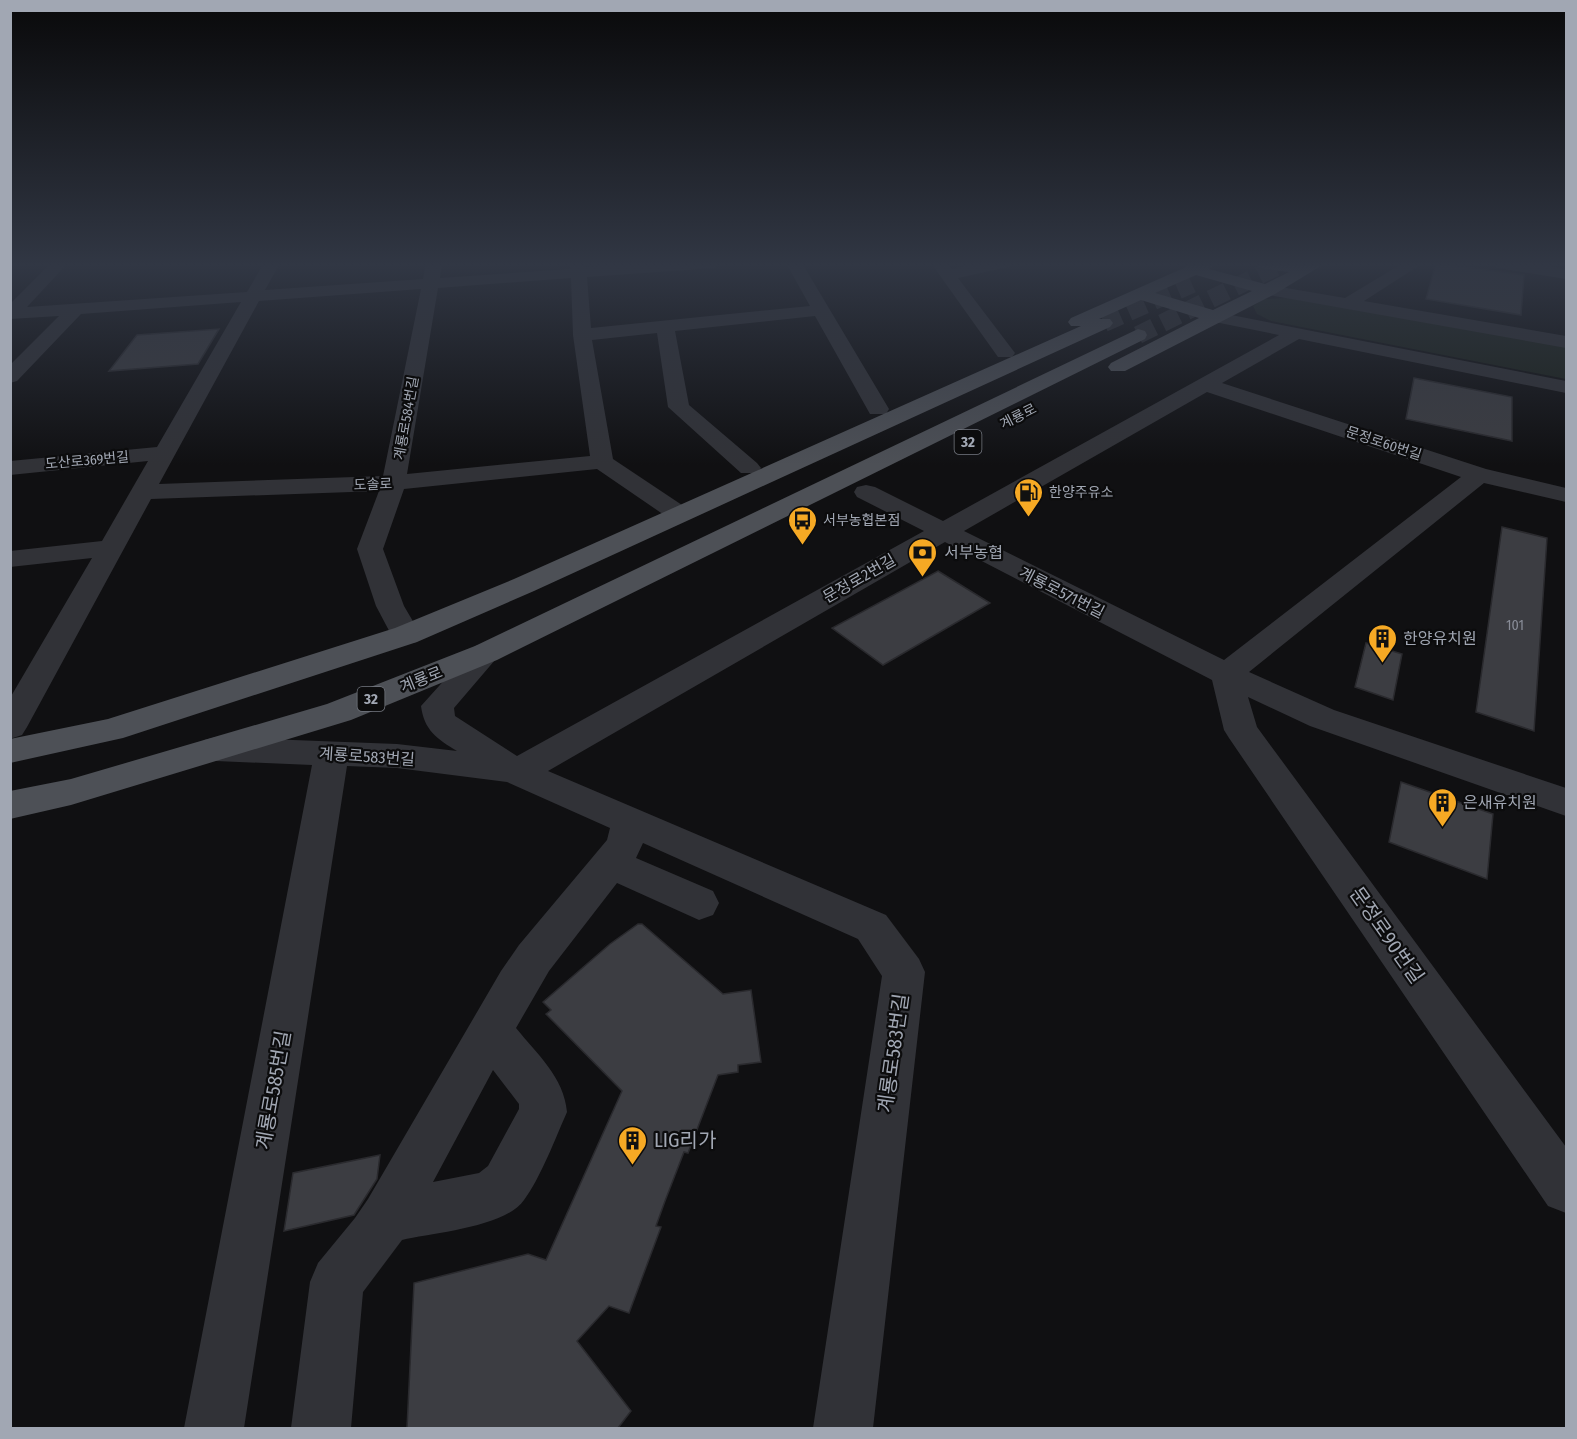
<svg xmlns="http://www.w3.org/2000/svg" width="1577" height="1439" font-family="'Fira Sans Condensed','Noto Sans KR',sans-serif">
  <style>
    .green { fill: #1b221b }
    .building { fill: #3c3d42; stroke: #2a2a2e; stroke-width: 1.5 }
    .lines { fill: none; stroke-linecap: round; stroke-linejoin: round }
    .major-tunnel { stroke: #2d2e32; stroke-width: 18; stroke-dasharray: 18 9; stroke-linecap: butt }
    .minor { fill: #313237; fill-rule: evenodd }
    .major { fill: #4d5056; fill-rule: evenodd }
    .labels { text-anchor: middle; stroke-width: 4.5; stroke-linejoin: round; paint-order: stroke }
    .far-street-label { font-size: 14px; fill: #a1a7b3; stroke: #0c0c0d }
    .far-poi-label { font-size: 14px; fill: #a1a7b3; stroke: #0c0c0d; text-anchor: start }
    .number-label { font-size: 14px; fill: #888c97 }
    .shield { fill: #0c0c0d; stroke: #747881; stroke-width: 1.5 }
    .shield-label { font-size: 15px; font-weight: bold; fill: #a1a7b3 }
    .poi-label { font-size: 16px; fill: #a1a7b3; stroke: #0c0c0d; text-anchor: start }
    .street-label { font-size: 16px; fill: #a1a7b3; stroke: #0c0c0d }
    .near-street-label { font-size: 20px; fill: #a1a7b3; stroke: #0c0c0d }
    .near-poi-label { font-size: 20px; fill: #a1a7b3; stroke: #0c0c0d; text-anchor: start }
  </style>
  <rect width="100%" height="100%" fill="#101012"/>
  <path class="green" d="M1289,298L1566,347V379L1271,321L1257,314L1253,306L1264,299Z"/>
  <g class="building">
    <path d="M1436,263L1524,275L1521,315L1426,299Z"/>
    <path d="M219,329L198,364L109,371L137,335Z"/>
    <path d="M1414,378L1512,397V441L1406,419Z"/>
    <path d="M1502,527L1547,538L1534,731L1476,712Z"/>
    <path d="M938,571L990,603L883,665L832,628Z"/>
    <path d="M1366,643L1402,654L1393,700L1355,687Z"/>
    <path d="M1401,782L1493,814L1487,879L1389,842Z"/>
    <path d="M638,924H642L723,994L751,990L761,1062L738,1065V1072L718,1075L688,1153L684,1152L665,1201L656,1226L661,1227L629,1313L609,1306L577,1341L631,1411L618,1428H407L414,1283L528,1254L546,1260L622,1091L546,1014L551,1010L543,1002L610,944Z"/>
    <path d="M380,1155L377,1179L354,1215L284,1231L293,1173Z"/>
  </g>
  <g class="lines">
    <g class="major-tunnel">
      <path d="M1104,323L1192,284"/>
      <path d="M1138,335L1284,263"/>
    </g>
    <g class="minor">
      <path d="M51,263H68L27,307L247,292L264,263H280L265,290L423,279L426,263H442L440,278L570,269V263H586V267L642,263H722L714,268L587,277L591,328L810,306L786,263H802L889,409L886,414H870L815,316L675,331L689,405L757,463L761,468L757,473H741L668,407L657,333L592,340L613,459L688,509L692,514L688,519L679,522L670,519L597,469L404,489L383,549L404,606L421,635L417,642L406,644L395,642L376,606L357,549L379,491L151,499L27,727L22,735L10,739V698L92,558L10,567V551L102,541L148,461L10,475V461L157,447L241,302L81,314L17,381L10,383V365L59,316L10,319V304ZM571,278L573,335L590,456L407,474L438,288ZM421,289L383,476L159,484L259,301Z"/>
      <path d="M931,263H947L952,269L981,263H1014L1012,266L958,278L1015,353L1012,357H998Z"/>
      <path d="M1403,263H1423L1364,301L1566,336V348L1269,295L1261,290L1269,285L1345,298Z"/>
      <path d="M1490,263H1530L1566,269V279L1498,268Z"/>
      <path d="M1216,312L1566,381V393L1299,339L1222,383L1486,469L1566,488V502L1484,483L1249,672L1334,710L1566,788V816L1310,726L1248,697L1257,727L1566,1147V1213L1548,1206L1229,738L1224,730L1212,680L945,542L548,771L886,915L919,959L925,972L873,1428H813L882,976L858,939L643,843L636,858L713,891L719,903L713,915L699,920L617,883L549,971L516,1028C537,1054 564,1077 567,1112C556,1137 540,1179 524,1200C506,1227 433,1233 402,1240L363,1292L351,1428H291L310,1282L318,1263L355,1218L368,1199L501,971L519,945L607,840L610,828L507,782L397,768L347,766L244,1428H184L312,765L216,761L204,758L199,749L204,740L216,737L397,744L457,751C437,739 424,730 421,706L475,646L486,643L497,646L501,653L454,708L455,716L517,756L924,531L857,497L854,492L857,487L866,485L875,487L943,521L1279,335L1210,321L1207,317ZM1207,392L1461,477L1224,660L964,531ZM493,1070L519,1104V1109L488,1166L479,1173L433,1182Z"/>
    </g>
    <g class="major">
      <path d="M1195,263H1217L1209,269L1265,284L1289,272L1260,268L1252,263L1324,264L1275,294L1125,371H1111L1108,367L1111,363L1199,318L1141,300L1099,319H1110L1113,323L1110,327L534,591L417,642L123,738L10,763V739L108,719L395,628L514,579L1081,326H1071L1068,322L1071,318ZM1196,275L1252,291L1213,310L1155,293Z"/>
      <path d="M1138,329L1145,331L1147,335L1145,339L497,660L351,720L71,805L10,819V791L71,779L327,704L475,646Z"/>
    </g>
  </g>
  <linearGradient id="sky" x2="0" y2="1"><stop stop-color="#09090a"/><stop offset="0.57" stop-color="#313744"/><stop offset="1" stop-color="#313744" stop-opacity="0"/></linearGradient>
  <rect width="1577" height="465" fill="url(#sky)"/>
  <defs>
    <symbol id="fuel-pin" viewBox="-11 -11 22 30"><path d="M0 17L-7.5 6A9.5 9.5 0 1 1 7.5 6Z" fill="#f6a924" stroke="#0c0c0d"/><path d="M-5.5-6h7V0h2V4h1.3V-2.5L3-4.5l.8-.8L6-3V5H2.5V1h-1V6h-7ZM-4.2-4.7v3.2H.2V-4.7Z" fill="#111"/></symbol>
    <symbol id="bus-pin" viewBox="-11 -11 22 30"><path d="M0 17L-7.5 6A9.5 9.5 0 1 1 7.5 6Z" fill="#f6a924" stroke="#0c0c0d"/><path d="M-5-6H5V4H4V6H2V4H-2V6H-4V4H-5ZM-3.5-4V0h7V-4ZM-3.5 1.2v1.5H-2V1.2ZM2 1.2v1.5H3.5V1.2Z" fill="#111"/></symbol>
    <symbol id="bank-pin" viewBox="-11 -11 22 30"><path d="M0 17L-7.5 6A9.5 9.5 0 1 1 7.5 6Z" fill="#f6a924" stroke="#0c0c0d"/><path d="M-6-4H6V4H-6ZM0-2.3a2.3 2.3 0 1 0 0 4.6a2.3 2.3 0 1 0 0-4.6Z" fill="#111"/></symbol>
    <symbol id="building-pin" viewBox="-11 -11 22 30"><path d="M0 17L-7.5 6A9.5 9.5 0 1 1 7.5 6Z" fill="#f6a924" stroke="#0c0c0d"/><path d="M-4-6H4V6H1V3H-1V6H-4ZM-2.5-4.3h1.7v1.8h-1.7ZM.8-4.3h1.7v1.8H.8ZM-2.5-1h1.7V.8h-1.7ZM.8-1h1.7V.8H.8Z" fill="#111"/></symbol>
  </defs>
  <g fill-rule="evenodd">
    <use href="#fuel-pin" x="1012" y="476" width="33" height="45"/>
    <use href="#bus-pin" x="786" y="504" width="33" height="45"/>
    <use href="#bank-pin" x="906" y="536" width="33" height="45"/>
    <use href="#building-pin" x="1366" y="622" width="33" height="45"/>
    <use href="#building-pin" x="1426" y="786" width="33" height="45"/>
    <use href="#building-pin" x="616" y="1124" width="33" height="45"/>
  </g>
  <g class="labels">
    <g class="far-street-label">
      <text transform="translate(1018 416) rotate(-27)" y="5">계룡로</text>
      <text transform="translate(406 418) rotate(-80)" y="5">계룡로584번길</text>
      <text transform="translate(1384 443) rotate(18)" y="5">문정로60번길</text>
      <text transform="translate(87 460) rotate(-5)" y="5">도산로369번길</text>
      <text transform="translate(373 484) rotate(-2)" y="5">도솔로</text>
    </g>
    <g class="far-poi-label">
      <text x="1049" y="497">한양주유소</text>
      <text x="823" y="525">서부농협본점</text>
    </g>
    <g class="number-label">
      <text x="1515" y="630">101</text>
    </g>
    <g class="shield">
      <rect x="954.5" y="430" width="27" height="24" rx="4.5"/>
      <rect x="357.5" y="687" width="27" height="24" rx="4.5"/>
    </g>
    <g class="shield-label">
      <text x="968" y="447">32</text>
      <text x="371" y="704">32</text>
    </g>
    <g class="poi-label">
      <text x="944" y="558">서부농협</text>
      <text x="1403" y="644">한양유치원</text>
      <text x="1463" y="808">은새유치원</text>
    </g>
    <g class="street-label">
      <text transform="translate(859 578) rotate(-30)" y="6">문정로2번길</text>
      <text transform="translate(1062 592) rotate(27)" y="6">계룡로571번길</text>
      <text transform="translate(421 679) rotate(-22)" y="6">계룡로</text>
      <text transform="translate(367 756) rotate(4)" y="6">계룡로583번길</text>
    </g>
    <g class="near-street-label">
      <text transform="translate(1387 935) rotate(55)" y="7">문정로90번길</text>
      <text transform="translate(893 1053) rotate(-82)" y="7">계룡로583번길</text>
      <text transform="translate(273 1090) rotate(-80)" y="7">계룡로585번길</text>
    </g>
    <g class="near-poi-label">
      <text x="654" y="1147">LIG리가</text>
    </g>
  </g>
  <rect width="1577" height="1439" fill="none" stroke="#a1a7b3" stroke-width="24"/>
</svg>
